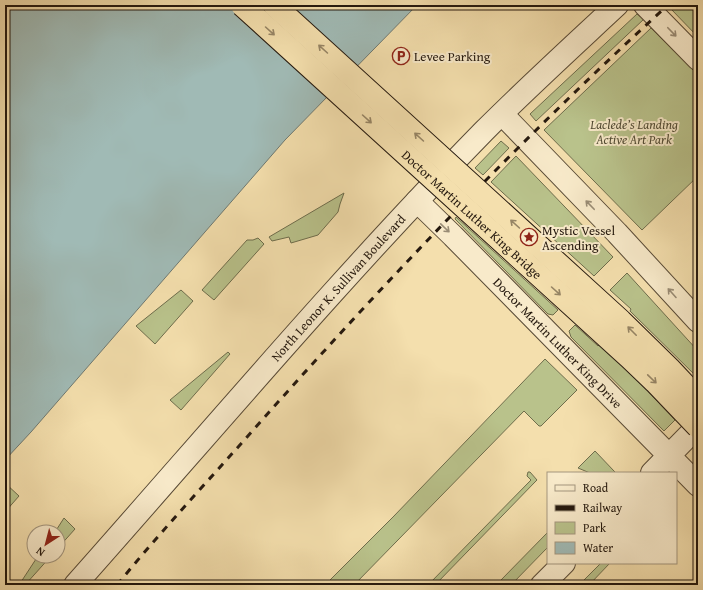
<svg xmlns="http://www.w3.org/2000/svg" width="703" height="590" font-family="'Gentium Book Plus',serif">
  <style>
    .green { fill: #b9c28b; stroke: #6e6d4c }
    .water { fill: #a0bab5; stroke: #6e7972 }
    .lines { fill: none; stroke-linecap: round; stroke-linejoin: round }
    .minor-casing { stroke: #584a36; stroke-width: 24 }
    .tertiary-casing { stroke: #584a36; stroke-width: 24 }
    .minor { stroke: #f8eaca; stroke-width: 22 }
    .tertiary { stroke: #f8eaca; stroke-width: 22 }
    .rail { stroke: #24180e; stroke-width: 3; stroke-dasharray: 7 7; stroke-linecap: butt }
    .primary-bridge-casing { stroke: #24180e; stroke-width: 24; stroke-linecap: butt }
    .primary-bridge { stroke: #f4dfad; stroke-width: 22 }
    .oneway { stroke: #968565 }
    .oneway2 { stroke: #998c75 }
    .labels { text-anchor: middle; stroke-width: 4; stroke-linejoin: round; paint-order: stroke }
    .poi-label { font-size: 13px; fill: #24180e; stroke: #f8eaca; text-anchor: start }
    .park-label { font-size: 13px; font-style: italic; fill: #514b34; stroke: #f8eaca }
    .street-label { font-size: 13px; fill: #24180e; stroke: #f8eaca }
  </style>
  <rect width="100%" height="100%" fill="#f4dfad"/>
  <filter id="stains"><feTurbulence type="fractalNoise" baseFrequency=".005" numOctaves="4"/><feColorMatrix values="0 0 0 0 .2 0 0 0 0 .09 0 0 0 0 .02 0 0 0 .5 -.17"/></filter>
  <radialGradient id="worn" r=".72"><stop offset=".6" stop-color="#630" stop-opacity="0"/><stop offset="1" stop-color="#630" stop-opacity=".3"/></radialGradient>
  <g class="green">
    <path d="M676,5H698V37L671,9Z"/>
    <path d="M637,14L644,19L536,121L530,114Z"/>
    <path d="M651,28L698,75V176L642,230L544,130Z"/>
    <path d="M501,141L509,148L483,175L475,168Z"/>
    <path d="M516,156L613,257L594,276L491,182Z"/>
    <path d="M344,193L340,204L338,212L318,235L291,243L289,237L272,241L269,237Z"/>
    <path d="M456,217L558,310L553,315L548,314L455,219Z"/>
    <path d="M258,238L264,244L214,300L202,290L247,240H253Z"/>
    <path d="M627,273L698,351V378L630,311L631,309L610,290Z"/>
    <path d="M181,290L193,301L155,344L136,326Z"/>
    <path d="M575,325L598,346L600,344L640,383L675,420L664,431L571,337L569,331Z"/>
    <path d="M228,352L230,354L181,410L170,400Z"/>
    <path d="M545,359L577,390L541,426H539L524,411L354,585H325L394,516Z"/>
    <path d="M595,451L614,471L616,473H590L578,468Z"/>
    <path d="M528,472H530L537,480L535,482L435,585H428L531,480L527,476Z"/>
    <path d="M5,483L19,496L5,512Z"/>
    <path d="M64,518L75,529L58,548V532H55Z"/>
    <path d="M548,532V547L511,585H507L501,580Z"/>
    <path d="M38,556H51L25,585H19Z"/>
    <path d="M601,563H610L589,585H579Z"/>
  </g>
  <path class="water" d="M5,5H417L285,140L31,432L5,460Z"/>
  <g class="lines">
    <defs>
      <g id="minor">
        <path d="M645,5L698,59"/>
        <path d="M502,114L617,233L698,321"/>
        <path id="s1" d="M417,201L453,236L698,485"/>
        <path d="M652,473L698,426"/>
        <path d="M542,585L564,563"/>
      </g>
      <g id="tertiary">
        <path id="s2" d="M75,585C210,433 341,277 484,131C527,88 572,47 617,5"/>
      </g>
    </defs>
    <use href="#minor" class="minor-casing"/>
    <use href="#tertiary" class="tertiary-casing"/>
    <use href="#minor" class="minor"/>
    <use href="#tertiary" class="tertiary"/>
    <path class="rail" d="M117,585C161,531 209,480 255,428C386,280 522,138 668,5"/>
    <defs>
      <g id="primary-bridge">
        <path id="s3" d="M242,5L630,358L655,382L698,427"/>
        <path d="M274,5L621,321L669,368L698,399"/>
      </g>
    </defs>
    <use href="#primary-bridge" class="primary-bridge-casing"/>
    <use href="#primary-bridge" class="primary-bridge"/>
  </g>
  <defs><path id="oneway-shaft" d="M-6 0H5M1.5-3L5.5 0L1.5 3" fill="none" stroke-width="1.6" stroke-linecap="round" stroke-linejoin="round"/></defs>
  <g class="oneway">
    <use href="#oneway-shaft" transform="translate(270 31) rotate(42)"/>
    <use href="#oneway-shaft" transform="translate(323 49) rotate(-138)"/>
    <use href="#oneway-shaft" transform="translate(367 119) rotate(42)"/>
    <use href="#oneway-shaft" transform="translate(419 137) rotate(-138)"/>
    <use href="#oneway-shaft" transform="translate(515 224) rotate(-138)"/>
    <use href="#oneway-shaft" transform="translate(556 291) rotate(42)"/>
    <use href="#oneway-shaft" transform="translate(632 331) rotate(-135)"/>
    <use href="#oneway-shaft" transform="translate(652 379) rotate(44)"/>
  </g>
  <g class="oneway2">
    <use href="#oneway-shaft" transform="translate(672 32) rotate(46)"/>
    <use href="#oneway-shaft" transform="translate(590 205) rotate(-134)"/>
    <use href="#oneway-shaft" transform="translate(445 228) rotate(44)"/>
    <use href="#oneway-shaft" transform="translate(672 293) rotate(-132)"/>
  </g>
  <defs>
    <symbol id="parking-ring" viewBox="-11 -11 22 22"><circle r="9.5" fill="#f8eaca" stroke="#8f2418" stroke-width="1.5"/><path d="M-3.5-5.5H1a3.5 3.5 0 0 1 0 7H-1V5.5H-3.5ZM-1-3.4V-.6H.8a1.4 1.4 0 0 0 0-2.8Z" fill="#8f2418"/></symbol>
    <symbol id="sight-ring" viewBox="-11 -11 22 22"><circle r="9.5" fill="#f8eaca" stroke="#8f2418" stroke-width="1.5"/><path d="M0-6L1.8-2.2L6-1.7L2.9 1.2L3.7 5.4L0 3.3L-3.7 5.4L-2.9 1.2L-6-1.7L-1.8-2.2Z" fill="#8f2418"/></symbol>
  </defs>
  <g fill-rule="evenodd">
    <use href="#parking-ring" x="391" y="46" width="20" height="20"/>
    <use href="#sight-ring" x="519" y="227" width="20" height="20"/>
  </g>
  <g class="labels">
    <g class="poi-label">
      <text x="414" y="61">Levee Parking</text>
      <text x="542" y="235">Mystic Vessel<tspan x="542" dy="15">Ascending</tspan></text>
    </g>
    <g class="park-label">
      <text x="634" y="129">Laclede’s Landing<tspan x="634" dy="15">Active Art Park</tspan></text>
    </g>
    <g class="street-label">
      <text dy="5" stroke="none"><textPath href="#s3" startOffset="311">Doctor Martin Luther King Bridge</textPath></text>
      <text dy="5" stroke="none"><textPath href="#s2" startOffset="397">North Leonor K. Sullivan Boulevard</textPath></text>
      <text dy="5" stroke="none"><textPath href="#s1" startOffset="200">Doctor Martin Luther King Drive</textPath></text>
    </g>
  </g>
  <rect width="703" height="590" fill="none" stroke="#f4dfad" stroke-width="20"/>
  <rect x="6" y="6" width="691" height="578" fill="none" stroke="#24180e" stroke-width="2"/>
  <rect x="10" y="10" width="683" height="570" fill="none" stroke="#24180e"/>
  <rect x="547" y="472" width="130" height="92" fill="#f8eaca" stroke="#a3967f"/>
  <rect x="555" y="485" width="20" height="6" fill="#f8eaca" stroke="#a3967f"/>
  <text x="583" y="492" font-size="12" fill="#24180e">Road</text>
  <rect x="555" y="505" width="20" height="6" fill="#24180e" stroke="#a3967f"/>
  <text x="583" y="512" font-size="12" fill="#24180e">Railway</text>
  <rect x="555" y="522" width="20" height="12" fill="#b9c28b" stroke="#a3967f"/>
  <text x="583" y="532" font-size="12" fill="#24180e">Park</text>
  <rect x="555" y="542" width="20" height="12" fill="#a0bab5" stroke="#a3967f"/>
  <text x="583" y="552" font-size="12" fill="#24180e">Water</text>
  <g transform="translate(46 544) rotate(216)"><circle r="19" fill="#f8eaca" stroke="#a3967f"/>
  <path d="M0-3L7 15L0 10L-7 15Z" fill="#8f2418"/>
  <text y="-6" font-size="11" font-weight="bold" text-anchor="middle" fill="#24180e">N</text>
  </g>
  <rect width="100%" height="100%" filter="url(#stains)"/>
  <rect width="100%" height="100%" fill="url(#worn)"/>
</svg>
